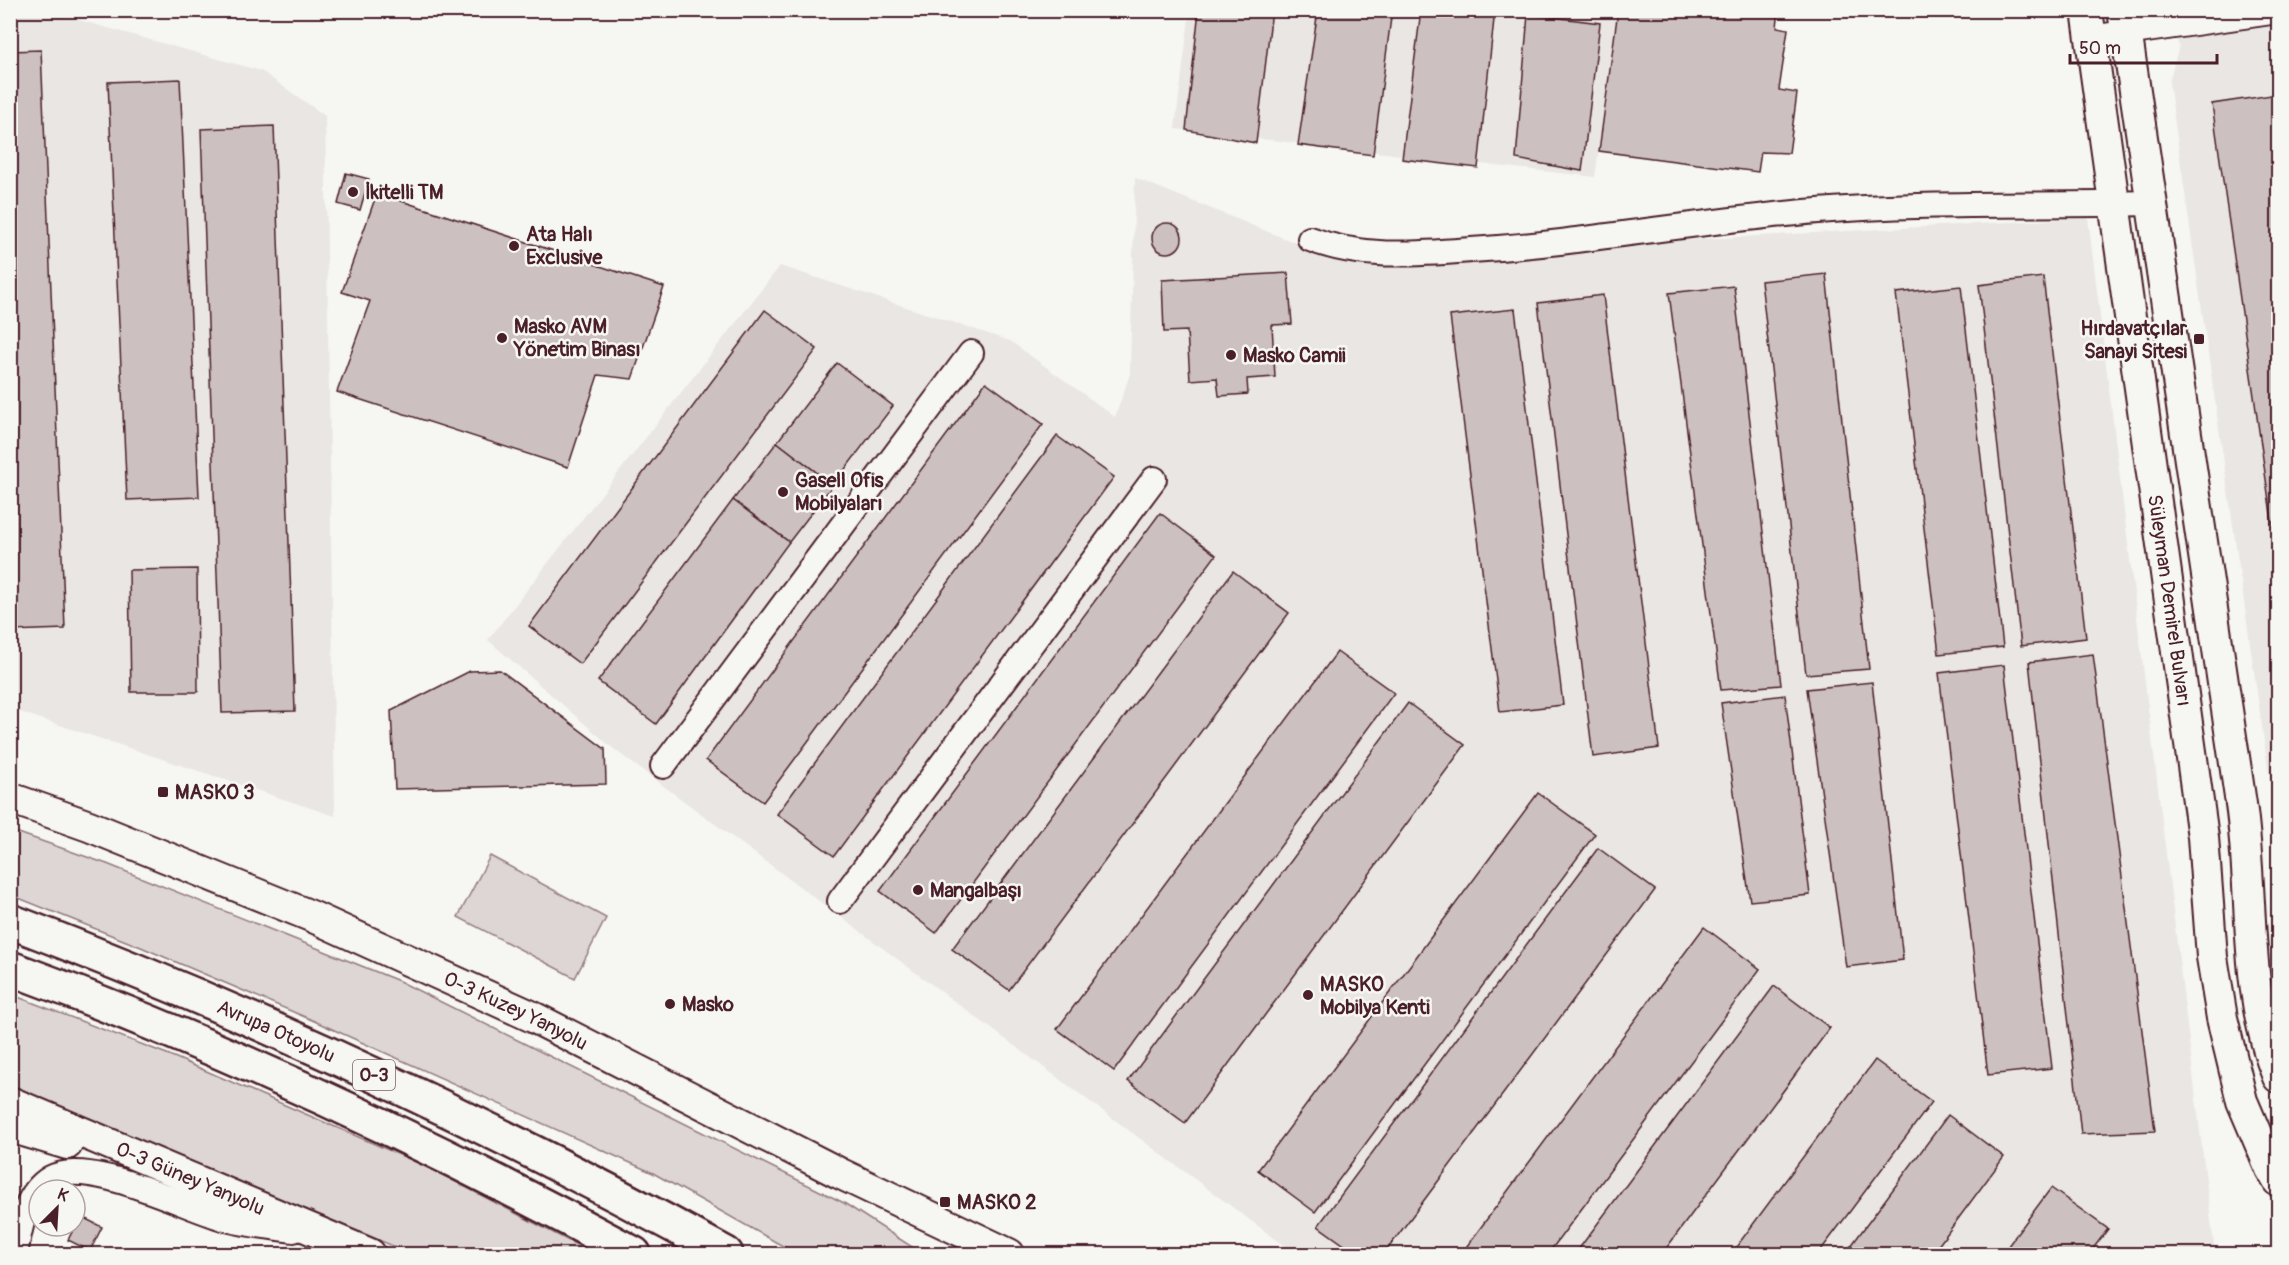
<svg xmlns="http://www.w3.org/2000/svg" width="2289" height="1265" font-family="Pangolin,sans-serif">
  <style>
    .built { fill: #e9e6e3 }
    .green { fill: #ddd6d5; stroke: #947a80; stroke-width: 1.5 }
    .building { fill: #ccc1c0; stroke: #4a1f2b; stroke-width: 1.5 }
    .lines { fill: none; stroke-linecap: round; stroke-linejoin: round }
    .minor-casing { stroke: #4a1f2b; stroke-width: 28 }
    .major-casing { stroke: #4a1f2b; stroke-width: 34 }
    .highway-casing { stroke: #4a1f2b; stroke-width: 38 }
    .minor { stroke: #f6f6f2; stroke-width: 24 }
    .major { stroke: #f6f6f2; stroke-width: 30 }
    .highway { stroke: #f6f6f2; stroke-width: 33 }
    .poi-dot { fill: #4a1f2b; stroke: #f6f6f2; stroke-width: 2 }
    .labels { text-anchor: middle; stroke-width: 5; stroke-linejoin: round; paint-order: stroke }
    .shield { fill: #f6f6f2; stroke: #7e6067; stroke-width: 1.5 }
    .shield-label { font-size: 18px; font-weight: bold; fill: #4a1f2b }
    .poi-label { font-size: 20px; font-weight: bold; fill: #4a1f2b; stroke: #f6f6f2; text-anchor: start }
    .street-label { font-size: 20px; fill: #4a1f2b; stroke: #f6f6f2 }
  </style>
  <rect width="100%" height="100%" fill="#f6f6f2"/>
  <filter id="ink" filterUnits="userSpaceOnUse"><feTurbulence type="fractalNoise" baseFrequency=".0167" numOctaves="2"/><feDisplacementMap in="SourceGraphic" scale="12" xChannelSelector="R" yChannelSelector="G"/><feConvolveMatrix kernelMatrix="1 2 1 2 8 2 1 2 1" color-interpolation-filters="sRGB"/></filter>
  <g filter="url(#ink)">
    <g class="built">
      <path d="M11,11H47L261,71L325,116L335,816L11,709Z"/>
      <path d="M1190,11H1617L1595,177L1175,129Z"/>
      <path d="M2167,11H2278V837L2169,82L2179,46Z"/>
      <path d="M1135,178L1335,259L2088,218L2214,1246L2224,1254H1296L615,750L488,640L780,266L1010,341L1115,417L1130,374Z"/>
    </g>
    <g class="green">
      <path d="M10,830L107,864L399,981L844,1203L923,1254H797L653,1173L312,1020L141,947L11,895Z"/>
      <path d="M490,856L606,918L575,978L458,917Z"/>
      <path d="M10,994L167,1054L423,1165L594,1254H412L232,1178L11,1089Z"/>
    </g>
    <g class="building">
      <path d="M1199,10H1272L1256,143L1186,130Z"/>
      <path d="M1318,10H1392L1373,155L1298,145Z"/>
      <path d="M1421,10H1495L1478,168L1402,159Z"/>
      <path d="M1618,10H1779L1777,27L1788,29L1779,90L1797,93L1789,153L1761,152L1758,172L1599,151Z"/>
      <path d="M1528,14L1600,23L1582,171L1516,159Z"/>
      <path d="M41,50L65,629L10,631V51Z"/>
      <path d="M180,79L199,497L127,500L108,82Z"/>
      <path d="M2278,94V563L2212,104Z"/>
      <path d="M274,126L295,711L222,713L201,129Z"/>
      <path d="M346,173L369,179L360,210L338,204Z"/>
      <path d="M377,193L664,287L632,379L598,375L568,467L337,392L370,301L342,292Z"/>
      <circle cx="1167" cy="238" r="15"/>
      <path d="M1288,273L1292,324L1272,325L1275,377L1247,379L1248,394L1219,396L1217,378L1190,380L1187,331L1164,332L1162,280Z"/>
      <path d="M1826,274L1869,669L1806,674L1761,281Z"/>
      <path d="M2043,277L2086,638L2021,646L1979,285Z"/>
      <path d="M1734,286L1781,685L1721,690L1669,293Z"/>
      <path d="M1961,286L2003,647L1939,654L1896,293Z"/>
      <path d="M1603,295L1659,748L1593,757L1538,303Z"/>
      <path d="M1515,309L1563,705L1500,712L1450,316Z"/>
      <path d="M765,310L817,349L580,664L529,626Z"/>
      <path d="M837,363L893,406L833,485L777,442Z"/>
      <path d="M986,382L1043,424L763,802L706,760Z"/>
      <path d="M1057,436L1114,477L834,856L777,814Z"/>
      <path d="M777,442L833,485L789,542L733,500Z"/>
      <path d="M733,500L789,542L656,724L598,681Z"/>
      <path d="M1160,513L1216,555L936,933L880,891Z"/>
      <path d="M197,569L198,692H131L129,570Z"/>
      <path d="M1233,571L1289,613L1009,990L952,949Z"/>
      <path d="M1337,652L1394,693L1114,1071L1057,1029Z"/>
      <path d="M2093,654L2155,1131L2081,1134L2029,662Z"/>
      <path d="M2004,665L2052,1068L1988,1075L1939,673Z"/>
      <path d="M500,670L605,749L606,784L395,789L391,711L470,671Z"/>
      <path d="M1872,682L1903,960L1846,967L1807,689Z"/>
      <path d="M1785,695L1810,895L1750,901L1721,703Z"/>
      <path d="M1408,703L1465,745L1185,1123L1128,1081Z"/>
      <path d="M1538,793L1595,834L1315,1212L1258,1170Z"/>
      <path d="M1598,848L1655,890L1384,1254H1357L1318,1226Z"/>
      <path d="M1704,927L1760,969L1548,1254H1461Z"/>
      <path d="M1774,986L1830,1028L1662,1254H1575Z"/>
      <path d="M1875,1060L1932,1102L1818,1254H1731Z"/>
      <path d="M1948,1115L2004,1157L1932,1254H1845Z"/>
      <path d="M2051,1188L2108,1229L2089,1254H2002Z"/>
      <path d="M80,1216L102,1227L90,1251L68,1240Z"/>
    </g>
    <g class="lines">
      <defs>
        <g id="minor">
          <path d="M2091,38L2278,11"/>
          <path d="M1310,239C1361,259 1416,254 1471,250C1587,243 1702,220 1818,211C1928,202 2039,206 2149,203"/>
          <path d="M663,766L971,353"/>
          <path d="M840,901L1154,479"/>
          <path d="M15,1254C20,1228 25,1193 51,1178C89,1156 189,1210 230,1220C251,1225 273,1227 294,1230"/>
        </g>
        <g id="major">
          <path id="s1" d="M2087,10L2203,837L2212,957L2222,1018L2242,1101L2271,1169L2278,1181"/>
          <path d="M2123,10C2162,275 2200,540 2241,804C2254,894 2243,991 2278,1077"/>
          <path id="s2" d="M10,798L89,826L311,916L533,1017L839,1173L1009,1254"/>
          <path id="s3" d="M10,1102L370,1254"/>
          <path d="M10,1127L67,1144"/>
        </g>
        <g id="highway">
          <path id="s4" d="M10,921C257,1015 496,1127 726,1254"/>
          <path d="M10,968C224,1047 434,1145 634,1254"/>
        </g>
      </defs>
      <use href="#minor" class="minor-casing"/>
      <use href="#major" class="major-casing"/>
      <use href="#highway" class="highway-casing"/>
      <use href="#minor" class="minor"/>
      <use href="#major" class="major"/>
      <use href="#highway" class="highway"/>
    </g>
  </g>
  <g class="poi-dot">
    <circle cx="353" cy="192" r="6"/>
    <circle cx="514" cy="246" r="6"/>
    <circle cx="502" cy="338" r="6"/>
    <rect x="2193" y="333" width="12" height="12" rx="3"/>
    <circle cx="1231" cy="355" r="6"/>
    <circle cx="783" cy="492" r="6"/>
    <rect x="157" y="786" width="12" height="12" rx="3"/>
    <circle cx="918" cy="890" r="6"/>
    <circle cx="1308" cy="995" r="6"/>
    <circle cx="670" cy="1004" r="6"/>
    <rect x="939" y="1196" width="12" height="12" rx="3"/>
  </g>
  <g class="labels">
    <rect class="shield" x="353" y="1060" width="42" height="30" rx="4.5"/>
    <g class="shield-label">
      <text x="374" y="1081">O-3</text>
    </g>
    <g class="poi-label">
      <text x="365" y="199">İkitelli TM</text>
      <text x="526" y="241">Ata Halı<tspan x="526" dy="23">Exclusive</tspan></text>
      <text x="514" y="333">Masko AVM<tspan x="514" dy="23">Yönetim Binası</tspan></text>
      <text x="2187" y="335" text-anchor="end">Hırdavatçılar<tspan x="2187" dy="23">Sanayi Sitesi</tspan></text>
      <text x="1243" y="362">Masko Camii</text>
      <text x="795" y="487">Gasell Ofis<tspan x="795" dy="23">Mobilyaları</tspan></text>
      <text x="175" y="799">MASKO 3</text>
      <text x="930" y="897">Mangalbaşı</text>
      <text x="1320" y="991">MASKO<tspan x="1320" dy="23">Mobilya Kenti</tspan></text>
      <text x="682" y="1011">Masko</text>
      <text x="957" y="1209">MASKO 2</text>
    </g>
    <g class="street-label">
      <text dy="7" stroke="none"><textPath href="#s1" startOffset="596">Süleyman Demirel Bulvarı</textPath></text>
      <text dy="7" stroke="none"><textPath href="#s2" startOffset="549">O-3 Kuzey Yanyolu</textPath></text>
      <text dy="7" stroke="none"><textPath href="#s4" startOffset="288">Avrupa Otoyolu</textPath></text>
      <text dy="7" stroke="none"><textPath href="#s3" startOffset="196">O-3 Güney Yanyolu</textPath></text>
    </g>
  </g>
  <rect width="2289" height="1265" fill="none" stroke="#f6f6f2" stroke-width="36"/>
  <rect x="18" y="18" width="2253" height="1229" fill="none" stroke="#4a1f2b" stroke-width="2" filter="url(#ink)"/>
  <g transform="translate(57 1208) rotate(24)"><circle r="28" fill="#f6f6f2" stroke="#b1a0a2" stroke-width="1.5"/>
  <path d="M0-4.5L10 22L0 15L-10 22Z" fill="#4a1f2b"/>
  <text y="-9" font-size="16" font-weight="bold" text-anchor="middle" fill="#4a1f2b">K</text>
  </g>
  <path d="M2070 54v9h147v-9" fill="none" stroke="#4a1f2b" stroke-width="3"/>
  <text x="2079" y="54" font-size="18" fill="#4a1f2b" stroke="#f6f6f2" stroke-width="4.5" paint-order="stroke">50 m</text>
</svg>
